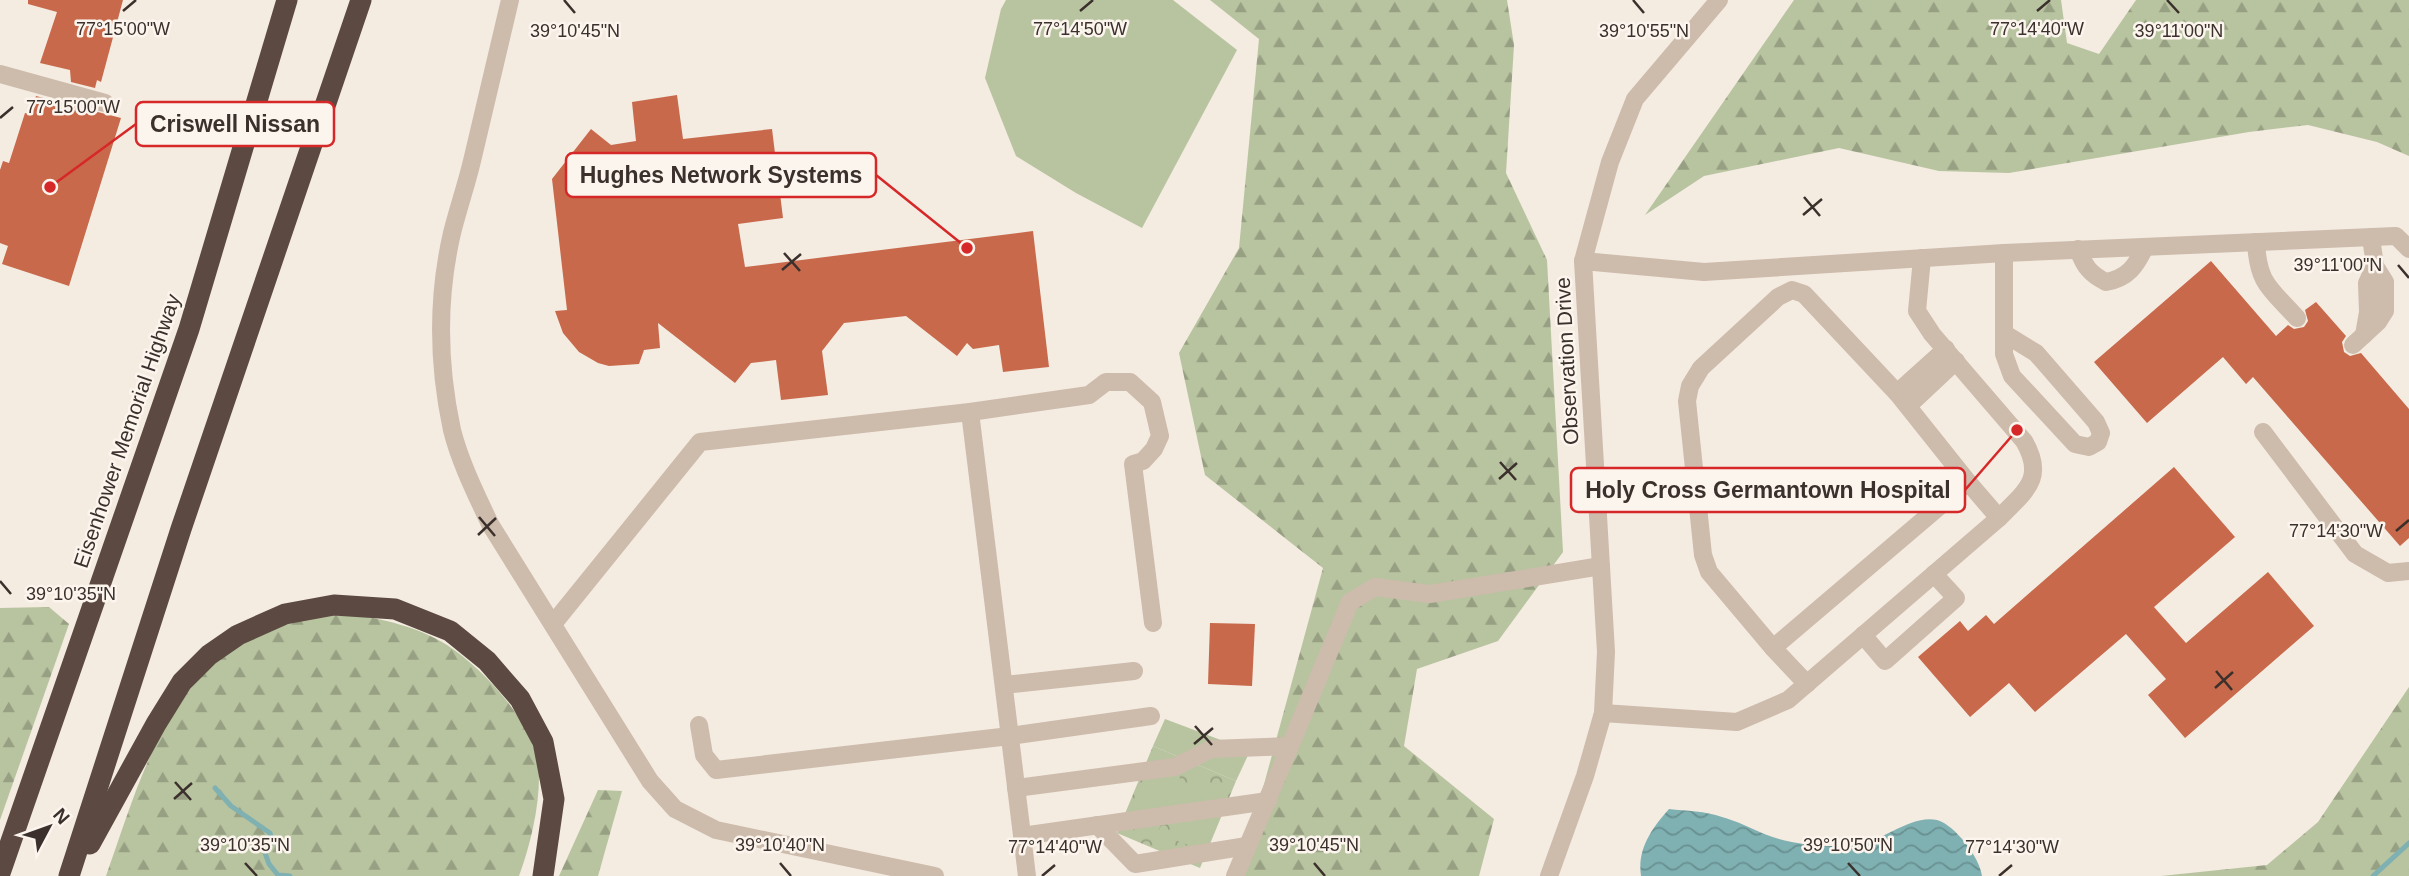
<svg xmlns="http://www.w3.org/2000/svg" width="2409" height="876" font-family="Arial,sans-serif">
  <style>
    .forest { fill: url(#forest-firs) }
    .park { fill: url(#park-crowns) }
    .garden { fill: #b8c4a0 }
    .water { fill: url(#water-waves) }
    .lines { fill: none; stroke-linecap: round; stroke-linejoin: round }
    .stream { stroke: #7fb0b2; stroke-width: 5 }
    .building { fill: #c8694b }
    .minor { stroke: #cdbbac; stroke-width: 18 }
    .highway { stroke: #5c4a42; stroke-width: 21 }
    .ticks { fill: none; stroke: #3b302b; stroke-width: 2.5 }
    .labels { text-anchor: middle; stroke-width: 5; stroke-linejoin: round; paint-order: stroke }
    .street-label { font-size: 21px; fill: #3b302b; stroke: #fbf5ee }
    .ticks-label { font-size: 18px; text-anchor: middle; fill: #3b302b; stroke: #fbf5ee; stroke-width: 5; stroke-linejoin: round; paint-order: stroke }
    .leader { fill: none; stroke: #d62828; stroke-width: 2.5 }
    .callout-dot { fill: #d62828; stroke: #fbf5ee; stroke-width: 2.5 }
    .callout { fill: #fbf5ee; stroke: #d62828; stroke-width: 2.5 }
    .callout-label { font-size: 23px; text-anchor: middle; font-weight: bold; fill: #3b302b }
  </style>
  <defs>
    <pattern id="forest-firs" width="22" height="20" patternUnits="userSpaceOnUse" patternTransform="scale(1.75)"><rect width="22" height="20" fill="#b8c4a0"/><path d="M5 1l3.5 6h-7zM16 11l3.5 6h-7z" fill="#97a083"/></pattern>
    <pattern id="park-crowns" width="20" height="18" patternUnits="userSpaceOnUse" patternTransform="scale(1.75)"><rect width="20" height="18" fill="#b8c4a0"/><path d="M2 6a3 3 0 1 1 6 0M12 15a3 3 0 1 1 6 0" fill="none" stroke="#97a083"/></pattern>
    <pattern id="water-waves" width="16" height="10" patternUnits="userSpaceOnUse" patternTransform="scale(1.75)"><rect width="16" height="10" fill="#7fb0b2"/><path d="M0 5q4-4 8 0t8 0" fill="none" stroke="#699091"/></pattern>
  </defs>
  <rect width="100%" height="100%" fill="#f4ebe1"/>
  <g class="forest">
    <path d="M1210,0H1507L1514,45L1506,173L1547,260L1563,552L1498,641L1417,669L1404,746L1494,819L1479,876H1239L1323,568L1205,475L1179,353L1239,248L1259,39Z"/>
    <path d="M1794,0H2061L2067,43L2099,54L2136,0H2409V156L2377,142L2308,125L2249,132L2009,173L1939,171L1839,148L1704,176L1645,215Z"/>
    <path d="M49,607L69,624L0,820V608Z"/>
    <path d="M351,614C382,619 419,627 447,645C485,670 540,728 539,777C539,809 530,846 519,876H106C147,760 174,645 313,617C325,614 338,615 351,614Z"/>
    <path d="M2409,687V876H2161L2267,865L2318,822Z"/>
    <path d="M598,790L622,791L598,876H559Z"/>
  </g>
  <path class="park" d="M1153,746L1236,781L1200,868L1117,833Z"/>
  <g class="garden">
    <path d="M1006,0H1173L1237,50L1142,228L1076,193L1016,156L985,78L1001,9Z"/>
    <path d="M1165,719L1250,751L1236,781L1153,746Z"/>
    <path d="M1154,764L1181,774L1158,832L1132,822Z"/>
    <path d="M1197,782L1224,793L1202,850L1175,840Z"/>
  </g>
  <path class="water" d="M1669,809C1686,811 1705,811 1722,817C1737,821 1752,829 1767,835C1793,845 1829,848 1857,845C1883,841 1912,814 1937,820C1955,825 1980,858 1982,876H1641C1637,849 1652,828 1669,809Z"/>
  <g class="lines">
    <g class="stream">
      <path d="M215,788L231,806L270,833L272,841L265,853L269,864L278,875L290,876"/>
      <path d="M2373,876L2409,843"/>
    </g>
  </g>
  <g class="building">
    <path d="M28,0H123L101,82L97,80L95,88L71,82L70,70L40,63L57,12L28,4Z"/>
    <path d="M677,95L683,139L772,129L783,218L738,224L745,267L1033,231L1049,367L1003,372L999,345L973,349L967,343L957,356L906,316L844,323L822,351L828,395L781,400L776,360L751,363L735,383L658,323L660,348L644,350L639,364L609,366L598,363L579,352L563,333L555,311L567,310L552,179L591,129L611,145L636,141L632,102Z"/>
    <path d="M36,96L121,118L69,286L2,264L8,246L0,243V170L3,161L9,163L25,113L30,114Z"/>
    <path d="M2211,261L2276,336L2288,325L2294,329L2304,327L2308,321L2305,310L2316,302L2346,336L2342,342L2344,352L2350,356L2361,353L2409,409V538L2400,546L2253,377L2246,384L2223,357L2147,423L2094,362Z"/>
    <path d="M2174,467L2235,537L2154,607L2186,643L2268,572L2314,626L2185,738L2148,695L2166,679L2126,634L2035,712L2009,683L1970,717L1918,657L1960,621L1968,631L1986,615L1994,624Z"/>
    <path d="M1210,623L1255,624L1252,686L1208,684Z"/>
  </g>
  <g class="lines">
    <g class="minor">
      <path d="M510,0C497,54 485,108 472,161C466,186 458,209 452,233C437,298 438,365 452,430C460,462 476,494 490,524L650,781L675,809L716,830L935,876"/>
      <path d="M0,74L105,103"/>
      <path d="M2256,242C2258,284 2270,288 2297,318"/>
      <path d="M2078,249C2084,266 2090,274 2106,282C2128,278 2136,266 2145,247"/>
      <path d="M2004,253V354L2012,376L2075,444L2089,447L2098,442L2101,433L2096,422L2036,353L2005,334"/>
      <path d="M1583,261L1704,272L2004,253L2396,236L2409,249"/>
      <path d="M1792,290L1804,294L1897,393L1968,482L1773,648L1709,572L1703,555L1687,401L1690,386L1701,368L1778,297Z"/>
      <path d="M2364,335L2368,312L2367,283L2375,266"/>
      <path d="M2353,345L2378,322L2385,311V282L2375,266L2371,237"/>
      <path d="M1897,393L1946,349"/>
      <path d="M1908,406L1956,361"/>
      <path d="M970,412L1027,876"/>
      <path d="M2263,432L2355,554L2388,573L2409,571"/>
      <path d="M1968,482L1999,518"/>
      <path d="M553,624L700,442L970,412L1089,395L1106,382H1130L1152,402L1160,436L1154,449L1143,461L1133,464L1153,623"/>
      <path d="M1863,635L1885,661L1956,598L1934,574"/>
      <path d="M1773,648L1807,684"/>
      <path d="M1004,685L1134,671"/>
      <path d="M1603,713L1737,722L1788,700L1999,518C2025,491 2046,479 2024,441L1932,334L1917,311L1922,258"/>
      <path d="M699,725L704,755L716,770L1010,736L1151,716"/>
      <path d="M1290,746L1350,602L1375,587L1430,594L1601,566"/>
      <path d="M1016,788L1175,767L1211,749L1290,746L1235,876"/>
      <path d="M1097,825L1135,864L1247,846"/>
      <path d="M1022,836L1268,801"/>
      <path d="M1549,876L1585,776L1603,713L1606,652L1583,261L1610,162L1635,99L1719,0"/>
    </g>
    <g class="highway">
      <path d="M90,844L156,724L182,682L209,655L238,635L285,614L334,605L395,609L450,631L487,661L520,699L543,742L554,799L543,876"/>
      <path d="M0,873L189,329L287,0"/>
      <path d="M69,876L181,529L361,0"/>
    </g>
  </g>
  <path class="ticks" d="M564,0L575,13M1633,0L1644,13M2167,0L2179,13M123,11L136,0M1080,11L1093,0M2037,11L2050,0M0,118L13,107M1804,197L1820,216M1803,215L1822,199M784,253L800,271M2398,265L2409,278M782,270L801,254M1500,462L1516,480M1499,479L1517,463M479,517L495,536M2396,531L2409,520M478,535L496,518M0,581L11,594M2216,671L2232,690M2215,688L2233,672M1195,726L1212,745M1194,744L1213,728M175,782L191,800M174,799L192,783M245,863L257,876M780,863L791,876M1314,863L1325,876M1848,863L1860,876M1042,876L1055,865M1999,876L2012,865"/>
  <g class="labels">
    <g class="street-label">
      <text transform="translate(1567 361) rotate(-93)" y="7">Observation Drive</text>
      <text transform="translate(127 431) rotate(-71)" y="7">Eisenhower Memorial Highway</text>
    </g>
  </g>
  <g class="ticks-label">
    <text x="123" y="35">77°15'00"W</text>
    <text x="1080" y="35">77°14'50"W</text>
    <text x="2037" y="35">77°14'40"W</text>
    <text x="575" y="37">39°10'45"N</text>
    <text x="1644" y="37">39°10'55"N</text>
    <text x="2179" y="37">39°11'00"N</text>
    <text x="73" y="113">77°15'00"W</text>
    <text x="2338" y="271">39°11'00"N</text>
    <text x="2336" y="537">77°14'30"W</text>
    <text x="71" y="600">39°10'35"N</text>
    <text x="245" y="851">39°10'35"N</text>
    <text x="780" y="851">39°10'40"N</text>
    <text x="1314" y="851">39°10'45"N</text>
    <text x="1848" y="851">39°10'50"N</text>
    <text x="1055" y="853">77°14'40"W</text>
    <text x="2012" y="853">77°14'30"W</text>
  </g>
  <path class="leader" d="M50 187L136 124M967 248L876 175M2017 430L1965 490"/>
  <g class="callout-dot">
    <circle cx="50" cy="187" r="7"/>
    <circle cx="967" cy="248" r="7"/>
    <circle cx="2017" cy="430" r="7"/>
  </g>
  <g class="callout">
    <rect x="136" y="102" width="198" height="44" rx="7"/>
    <rect x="566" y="153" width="310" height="44" rx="7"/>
    <rect x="1571" y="468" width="394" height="44" rx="7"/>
  </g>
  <g class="callout-label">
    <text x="235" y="132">Criswell Nissan</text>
    <text x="721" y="183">Hughes Network Systems</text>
    <text x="1768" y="498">Holy Cross Germantown Hospital</text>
  </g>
  <g transform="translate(49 827) rotate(49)" stroke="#fbf5ee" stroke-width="5" paint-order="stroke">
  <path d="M0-5L12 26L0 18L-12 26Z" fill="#3b302b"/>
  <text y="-10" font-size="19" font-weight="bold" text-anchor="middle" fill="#3b302b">N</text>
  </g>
</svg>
